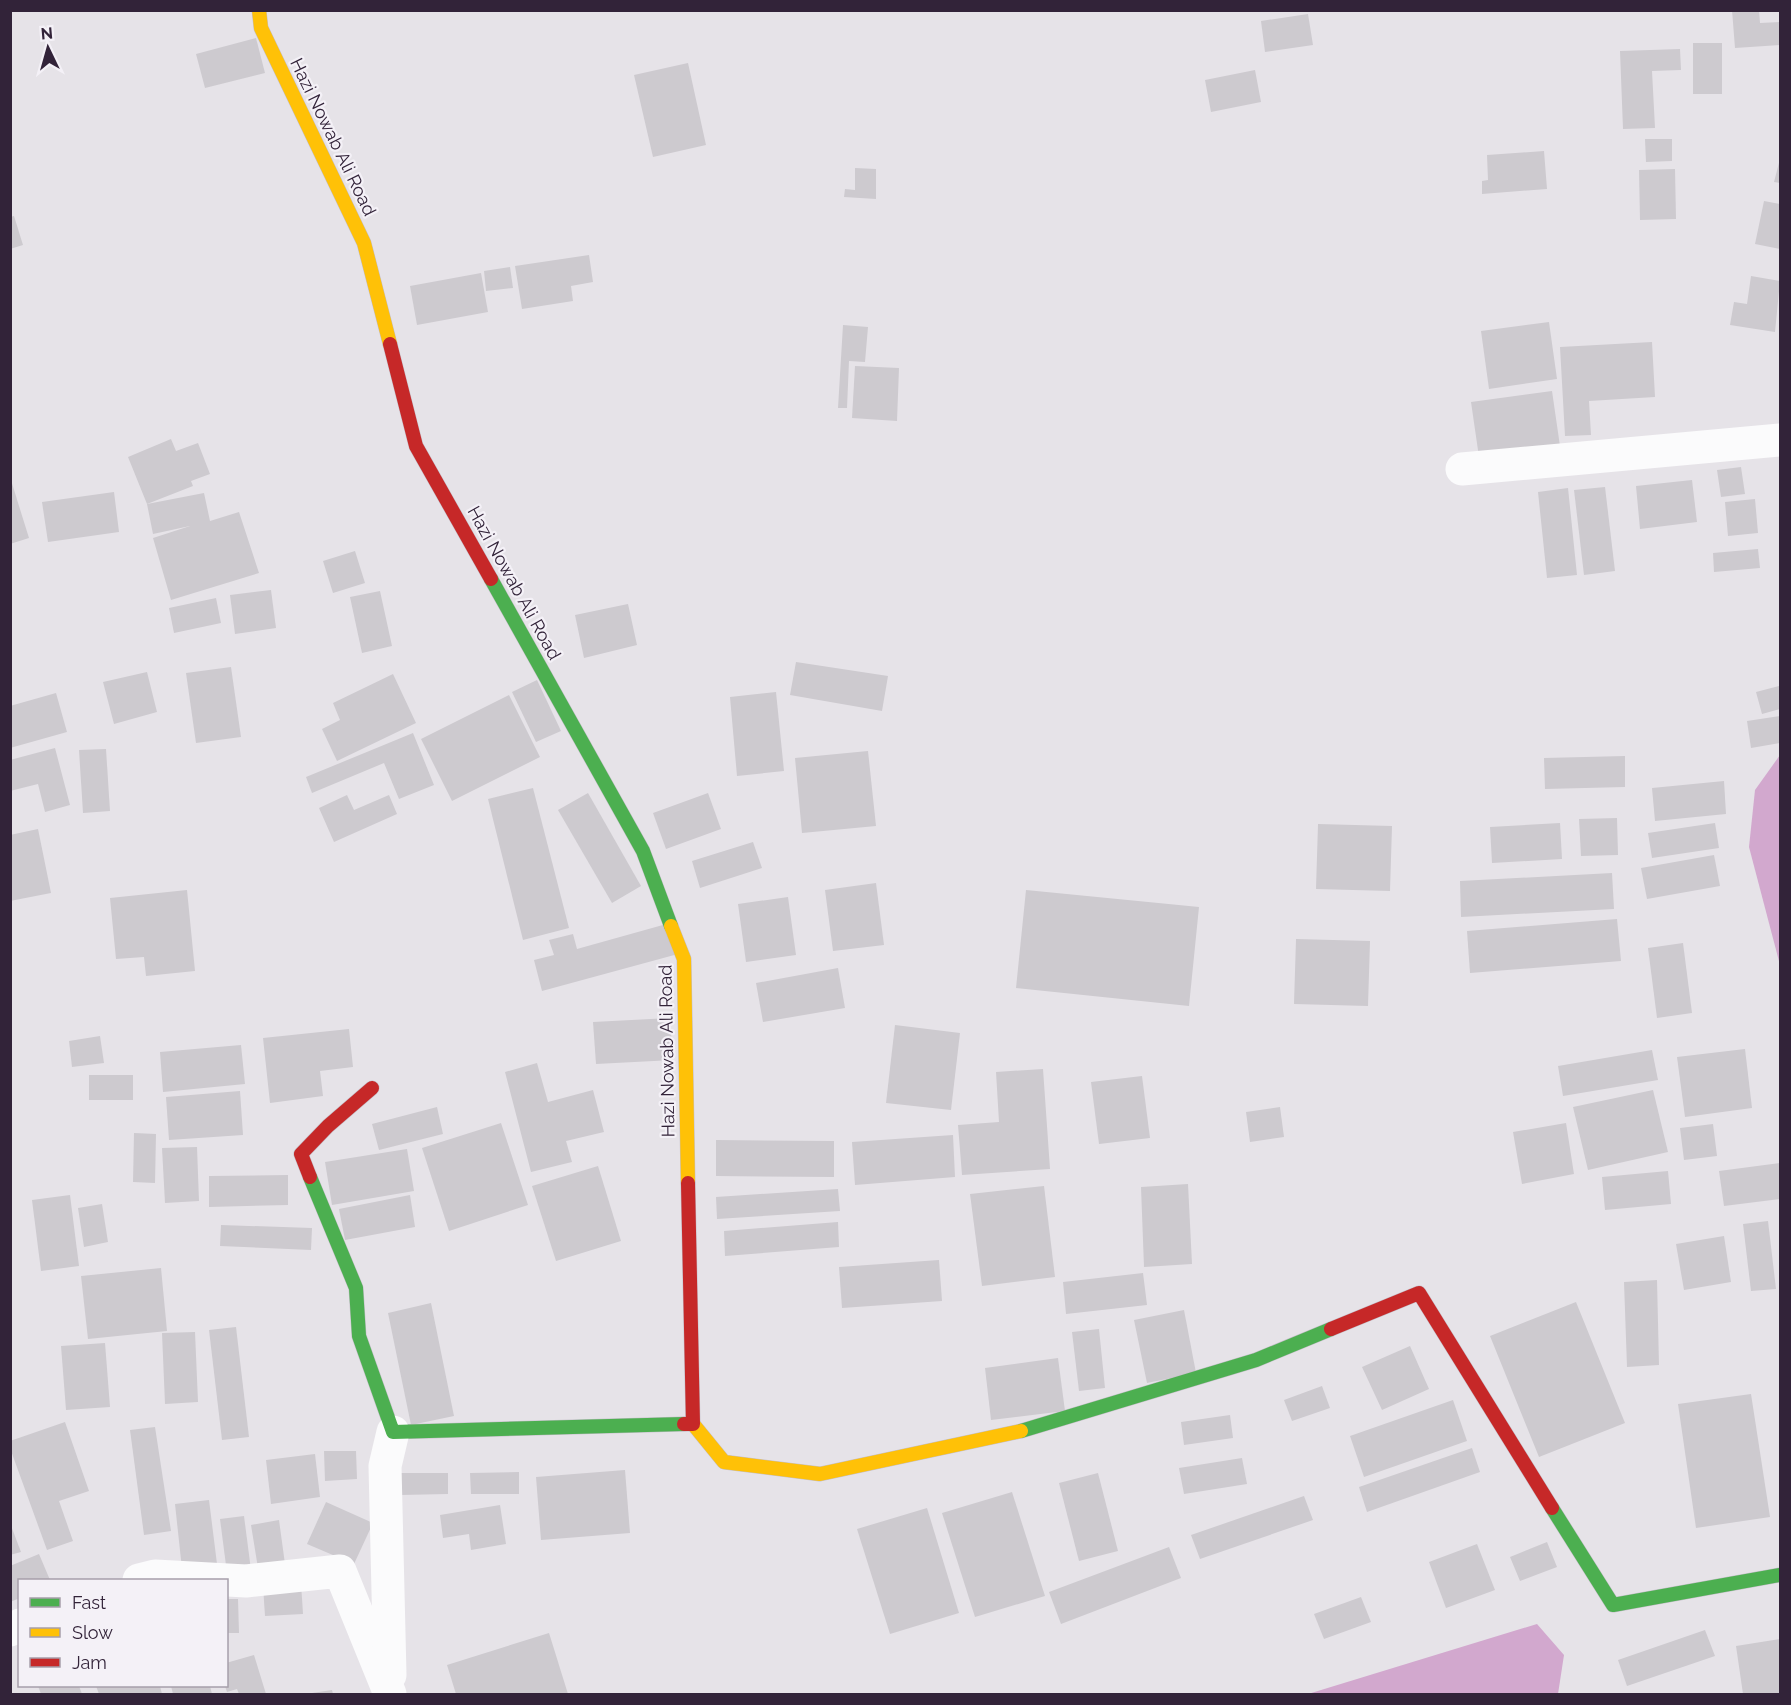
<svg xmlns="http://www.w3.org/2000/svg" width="1791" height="1705" font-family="Raleway,sans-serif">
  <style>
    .water { fill: #d2a8ce }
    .building { fill: #cdcacf }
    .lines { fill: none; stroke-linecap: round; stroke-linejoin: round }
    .fast-casing { stroke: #c4bfc8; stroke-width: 15 }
    .slow-casing { stroke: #c4bfc8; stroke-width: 15 }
    .jam-casing { stroke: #c4bfc8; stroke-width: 15 }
    .street { stroke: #fbfbfc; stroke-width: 33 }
    .fast { stroke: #4caf50; stroke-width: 14 }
    .slow { stroke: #ffc107; stroke-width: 14 }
    .jam { stroke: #c62828; stroke-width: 14 }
    .labels { text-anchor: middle; stroke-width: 4.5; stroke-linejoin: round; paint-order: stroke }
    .street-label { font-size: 18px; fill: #322339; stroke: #f4f1f7 }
  </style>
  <rect width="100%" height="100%" fill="#e6e3e8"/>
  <g class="water">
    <path d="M1780,755V965L1749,847L1755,790Z"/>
    <path d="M1537,1624L1564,1655L1558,1694H1308Z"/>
  </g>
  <g class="building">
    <path d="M1732,10H1759L1760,23L1780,22V45L1735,48Z"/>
    <path d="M1308,14L1313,45L1265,52L1261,21Z"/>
    <path d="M256,38L265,73L205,88L196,54Z"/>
    <rect x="1693" y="43" width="29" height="51"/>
    <path d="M1680,49L1681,70L1652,71L1655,128L1623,129L1620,51Z"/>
    <path d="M688,63L706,145L653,157L634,75Z"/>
    <path d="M1255,70L1261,102L1211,112L1205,80Z"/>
    <path d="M1645,139H1672V161L1646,162Z"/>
    <path d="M1544,151L1547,189L1482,194V181L1488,180L1487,155Z"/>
    <path d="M1780,159V183L1774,182Z"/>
    <path d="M855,168L876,169V199L844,197L845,189L855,190Z"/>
    <path d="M1675,169L1676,219L1640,220L1639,170Z"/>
    <path d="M1764,201L1780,204V249L1755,244Z"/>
    <path d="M14,216L23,245L10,249V217Z"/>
    <path d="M589,255L593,282L571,286L573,301L522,309L515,266Z"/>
    <path d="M510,267L513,288L486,291L484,271Z"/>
    <path d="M481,273L488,312L417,325L410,286Z"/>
    <path d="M1751,276L1780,281L1775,332L1730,325L1734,302L1747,304Z"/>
    <path d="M1549,322L1557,379L1489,389L1481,331Z"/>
    <path d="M843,325L868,327L865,362L849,361L847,408H838Z"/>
    <path d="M1652,342L1655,397L1589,401L1591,435L1565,436L1560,347Z"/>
    <path d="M855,366L899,368L897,421L852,418Z"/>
    <path d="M1552,391L1561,453L1480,464L1471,402Z"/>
    <path d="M171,439L176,451L198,443L210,474L191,481L193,486L147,504L128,457Z"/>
    <path d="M1741,467L1745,494L1721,497L1717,470Z"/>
    <path d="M10,477L29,538L10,544Z"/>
    <path d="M1692,480L1697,522L1640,529L1636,486Z"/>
    <path d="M1605,487L1615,571L1584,575L1574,490Z"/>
    <path d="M1568,488L1577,575L1547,578L1538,492Z"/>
    <path d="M114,492L119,532L48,542L42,502Z"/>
    <path d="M204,493L210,521L239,512L259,573L171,600L153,538L190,526L153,534L147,504Z"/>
    <path d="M1755,499L1758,533L1728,536L1725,502Z"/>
    <path d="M1758,549L1760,568L1714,572L1713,553Z"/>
    <path d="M355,551L365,583L333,593L323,561Z"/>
    <path d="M271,590L276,628L235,634L230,595Z"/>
    <path d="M380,591L392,646L362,653L350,597Z"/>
    <path d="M216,598L221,623L174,633L169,608Z"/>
    <path d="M628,604L637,645L584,658L575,615Z"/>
    <path d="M796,662L888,676L882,711L790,695Z"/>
    <path d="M231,667L241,737L196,743L186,673Z"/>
    <path d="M147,672L157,712L114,724L103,682Z"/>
    <path d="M393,674L416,723L337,761L322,729L340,720L333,703Z"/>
    <path d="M537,680L561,731L536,742L512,692Z"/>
    <path d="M1779,686L1780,709L1762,714L1756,692Z"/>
    <path d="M776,692L784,771L737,776L730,697Z"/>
    <path d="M56,693L67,732L10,748V706Z"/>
    <path d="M509,695L540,757L452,801L421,739Z"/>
    <path d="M1780,716V743L1751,748L1747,721Z"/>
    <path d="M413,733L434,785L399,799L384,763L312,793L306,777Z"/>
    <path d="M55,748L70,805L45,812L38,784L10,791V760Z"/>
    <path d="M106,749L110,811L83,813L79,750Z"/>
    <path d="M868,751L876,826L802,833L795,758Z"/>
    <path d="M1625,756V787L1545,789L1544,758Z"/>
    <path d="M1724,781L1726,814L1655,821L1652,788Z"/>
    <path d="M533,788L569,928L523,940L488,799Z"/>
    <path d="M588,793L641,886L612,903L558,810Z"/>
    <path d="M708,793L721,829L666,849L653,813Z"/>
    <path d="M347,795L354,810L389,795L397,814L334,842L319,808Z"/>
    <path d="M1617,818L1618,855L1581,856L1579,819Z"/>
    <path d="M1560,823L1562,859L1492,863L1490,827Z"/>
    <path d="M1715,823L1719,848L1652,858L1648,833Z"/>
    <path d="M1318,824L1392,826L1390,891L1316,889Z"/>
    <path d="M38,829L51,893L10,901V835Z"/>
    <path d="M753,842L762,868L700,888L692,861Z"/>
    <path d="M1714,855L1720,886L1647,899L1641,868Z"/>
    <path d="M1612,873L1614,909L1461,917L1460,881Z"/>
    <path d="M876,883L884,945L833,951L825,890Z"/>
    <path d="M187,890L195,971L146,976L144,957L116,959L110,898Z"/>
    <path d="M1026,890L1199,907L1189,1006L1016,988Z"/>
    <path d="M788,897L796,955L746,962L738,904Z"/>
    <path d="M1617,919L1621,961L1470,973L1467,931Z"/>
    <path d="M670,923L678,954L542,991L534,960L554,955L549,940L573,934L577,949Z"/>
    <path d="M1296,939L1370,941L1368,1006L1294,1004Z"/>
    <path d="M1683,943L1692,1013L1657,1018L1648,948Z"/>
    <path d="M838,968L845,1008L763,1022L756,983Z"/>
    <path d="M670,1018L673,1060L596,1064L593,1022Z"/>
    <path d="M895,1025L960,1033L951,1110L886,1103Z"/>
    <path d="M349,1029L353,1067L320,1071L323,1096L270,1103L263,1038Z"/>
    <path d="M100,1036L104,1063L72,1067L69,1041Z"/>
    <path d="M241,1045L245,1084L163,1092L160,1052Z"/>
    <path d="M1745,1049L1752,1108L1685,1117L1677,1057Z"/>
    <path d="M1652,1050L1658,1080L1563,1096L1558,1066Z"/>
    <path d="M537,1063L548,1102L593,1090L604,1132L566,1141L572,1162L531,1172L505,1072Z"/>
    <path d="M1043,1069L1050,1169L962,1175L958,1125L999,1122L996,1072Z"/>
    <rect x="89" y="1075" width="44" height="25"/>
    <path d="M1142,1076L1150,1138L1099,1144L1091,1082Z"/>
    <path d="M1653,1090L1668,1152L1588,1170L1573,1107Z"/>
    <path d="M240,1091L243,1135L169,1140L166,1097Z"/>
    <path d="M437,1107L443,1134L379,1150L372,1124Z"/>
    <path d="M1280,1107L1284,1137L1250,1142L1246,1112Z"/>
    <path d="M501,1123L528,1205L449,1231L422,1148Z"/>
    <path d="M1566,1123L1574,1174L1522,1184L1513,1132Z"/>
    <path d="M1713,1124L1717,1156L1684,1160L1680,1128Z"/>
    <path d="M134,1133L156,1134L155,1183L133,1182Z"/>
    <path d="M953,1135L955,1177L855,1185L852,1142Z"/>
    <path d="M716,1140L834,1141V1177L716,1176Z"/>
    <path d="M197,1147L199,1201L165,1203L162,1148Z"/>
    <path d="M407,1149L414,1191L332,1205L325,1162Z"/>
    <path d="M1780,1163V1199L1724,1206L1719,1171Z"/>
    <path d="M598,1166L621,1241L556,1261L532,1186Z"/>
    <path d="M1668,1171L1671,1204L1605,1210L1602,1177Z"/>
    <path d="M288,1175V1205L209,1207V1176Z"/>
    <path d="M1188,1184L1192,1264L1144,1267L1141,1187Z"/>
    <path d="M1044,1186L1055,1277L982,1286L970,1194Z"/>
    <path d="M838,1189L840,1211L717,1219L716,1197Z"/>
    <path d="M70,1195L79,1266L41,1271L32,1200Z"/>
    <path d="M410,1195L415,1227L345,1240L339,1209Z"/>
    <path d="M102,1204L108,1242L84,1247L78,1208Z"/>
    <path d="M1768,1221L1776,1289L1751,1291L1743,1224Z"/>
    <path d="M838,1222L839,1247L725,1256L724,1231Z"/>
    <path d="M221,1225L312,1228L311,1250L220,1246Z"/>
    <path d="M1724,1236L1731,1282L1684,1290L1676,1244Z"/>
    <path d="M939,1260L942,1301L842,1308L839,1267Z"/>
    <path d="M161,1268L167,1331L88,1339L81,1276Z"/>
    <path d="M1143,1273L1147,1305L1066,1314L1063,1282Z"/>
    <path d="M1657,1280L1659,1365L1627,1367L1624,1282Z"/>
    <path d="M1576,1302L1625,1423L1539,1457L1490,1336Z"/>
    <path d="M431,1303L454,1416L411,1425L388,1313Z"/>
    <path d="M1184,1310L1196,1373L1147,1383L1134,1320Z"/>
    <path d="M236,1327L249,1437L222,1440L209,1330Z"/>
    <path d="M1099,1329L1105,1388L1079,1391L1072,1332Z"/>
    <path d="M195,1332L198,1402L165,1404L162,1333Z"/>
    <path d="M105,1343L110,1407L66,1410L61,1346Z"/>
    <path d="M1410,1346L1429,1389L1382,1410L1362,1367Z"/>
    <path d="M1058,1358L1065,1411L991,1420L985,1368Z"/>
    <path d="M1322,1386L1330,1408L1292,1421L1284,1400Z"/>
    <path d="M1751,1394L1770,1517L1696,1528L1678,1404Z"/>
    <path d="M1453,1400L1467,1441L1364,1477L1350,1436Z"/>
    <path d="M1230,1415L1233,1438L1184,1445L1181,1422Z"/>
    <path d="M65,1422L89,1491L59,1501L73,1541L47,1550L10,1448V1441Z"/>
    <path d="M155,1427L171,1531L144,1535L130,1430Z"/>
    <path d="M1472,1448L1480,1472L1367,1512L1359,1487Z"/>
    <path d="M324,1451H356L357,1479L325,1481Z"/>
    <path d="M315,1454L320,1497L271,1504L266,1460Z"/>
    <path d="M1242,1458L1247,1484L1184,1494L1179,1468Z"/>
    <path d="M625,1470L630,1533L541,1540L536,1477Z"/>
    <path d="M519,1472V1494H471L470,1473Z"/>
    <path d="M400,1473H448V1494L400,1495Z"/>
    <path d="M1098,1473L1118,1551L1079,1561L1059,1483Z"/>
    <path d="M1012,1492L1045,1596L975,1617L942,1513Z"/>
    <path d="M1304,1496L1313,1520L1200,1559L1191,1535Z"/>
    <path d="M209,1500L217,1564L182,1569L175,1504Z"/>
    <path d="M326,1502L373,1523L354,1564L307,1544Z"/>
    <path d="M500,1505L506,1544L471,1550L469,1534L443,1538L440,1515Z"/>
    <path d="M927,1508L959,1613L890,1634L857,1529Z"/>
    <path d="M244,1516L251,1570L227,1573L220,1519Z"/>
    <path d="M279,1520L285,1564L258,1568L251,1525Z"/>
    <path d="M10,1523L21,1552L10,1555Z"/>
    <path d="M1547,1542L1557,1567L1520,1581L1510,1557Z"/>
    <path d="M1477,1544L1495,1590L1446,1608L1429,1562Z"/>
    <path d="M1169,1547L1181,1578L1061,1624L1049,1592Z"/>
    <path d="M39,1554L50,1580H20V1598L10,1602V1566Z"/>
    <path d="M301,1583L303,1614L265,1616L263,1586Z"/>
    <path d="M1361,1597L1371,1622L1324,1639L1314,1614Z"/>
    <path d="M226,1599H238L239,1633H226Z"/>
    <path d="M1705,1630L1715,1656L1627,1686L1618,1660Z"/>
    <path d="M549,1633L568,1694H456L447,1665Z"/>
    <path d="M1780,1639V1694H1743L1736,1646Z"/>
    <path d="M254,1655L266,1694H239L237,1689L227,1692L225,1686H226V1663Z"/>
    <path d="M38,1686H79L82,1694H41Z"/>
    <path d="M96,1686H160L162,1694H99Z"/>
    <path d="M171,1686H210L212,1694H173Z"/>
    <path d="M332,1690L333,1694H312V1693Z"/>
  </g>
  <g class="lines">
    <defs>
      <g id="fast">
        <path d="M491,579L643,851L671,926"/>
        <path d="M310,1177L356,1288L359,1336L393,1432L684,1424"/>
        <path d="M1021,1431L1256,1360L1331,1329"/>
        <path d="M1552,1508L1613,1605L1780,1575"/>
      </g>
      <g id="slow">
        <path d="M259,10L261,28L364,243L390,344"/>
        <path d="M671,926L684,959L688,1183"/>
        <path d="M693,1424L724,1462L820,1474L1021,1431"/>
      </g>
      <g id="jam">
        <path d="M390,344L416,446L491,579"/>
        <path d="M310,1177L301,1154L328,1126L372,1088"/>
        <path d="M1331,1329L1419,1293L1552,1508"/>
        <path d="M684,1424H693L688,1183"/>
      </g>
    </defs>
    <use href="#fast" class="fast-casing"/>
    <use href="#slow" class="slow-casing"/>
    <use href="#jam" class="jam-casing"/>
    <g class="street">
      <path d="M1462,469L1780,440"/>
      <path d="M139,1580L155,1576L246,1581L340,1571L390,1694"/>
      <path d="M10,1630L20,1625"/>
      <path d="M390,1675L385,1466L393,1432"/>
    </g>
    <use href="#fast" class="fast"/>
    <use href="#slow" class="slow"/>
    <use href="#jam" class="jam"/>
  </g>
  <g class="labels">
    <g class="street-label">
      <text transform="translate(333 137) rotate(64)" y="6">Hazi Nowab Ali Road</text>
      <text transform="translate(514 583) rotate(61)" y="6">Hazi Nowab Ali Road</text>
      <text transform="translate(667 1051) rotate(-91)" y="6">Hazi Nowab Ali Road</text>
    </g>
  </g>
  <rect width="1791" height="1705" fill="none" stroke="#322339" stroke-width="24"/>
  <rect x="18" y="1579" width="210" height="108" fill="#f4f1f7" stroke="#a69fab" stroke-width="1.5"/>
  <rect x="30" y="1598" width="30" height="9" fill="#4caf50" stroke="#a69fab" stroke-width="1.5"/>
  <text x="72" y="1609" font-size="18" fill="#322339">Fast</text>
  <rect x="30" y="1628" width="30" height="9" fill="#ffc107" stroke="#a69fab" stroke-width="1.5"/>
  <text x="72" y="1639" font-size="18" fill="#322339">Slow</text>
  <rect x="30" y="1658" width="30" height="9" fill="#c62828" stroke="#a69fab" stroke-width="1.5"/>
  <text x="72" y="1669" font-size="18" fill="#322339">Jam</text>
  <g transform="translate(48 48) rotate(355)" stroke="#f4f1f7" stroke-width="4.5" paint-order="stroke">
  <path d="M0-4.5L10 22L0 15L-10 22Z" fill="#322339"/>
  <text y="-9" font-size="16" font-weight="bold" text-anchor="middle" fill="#322339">N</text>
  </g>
</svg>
